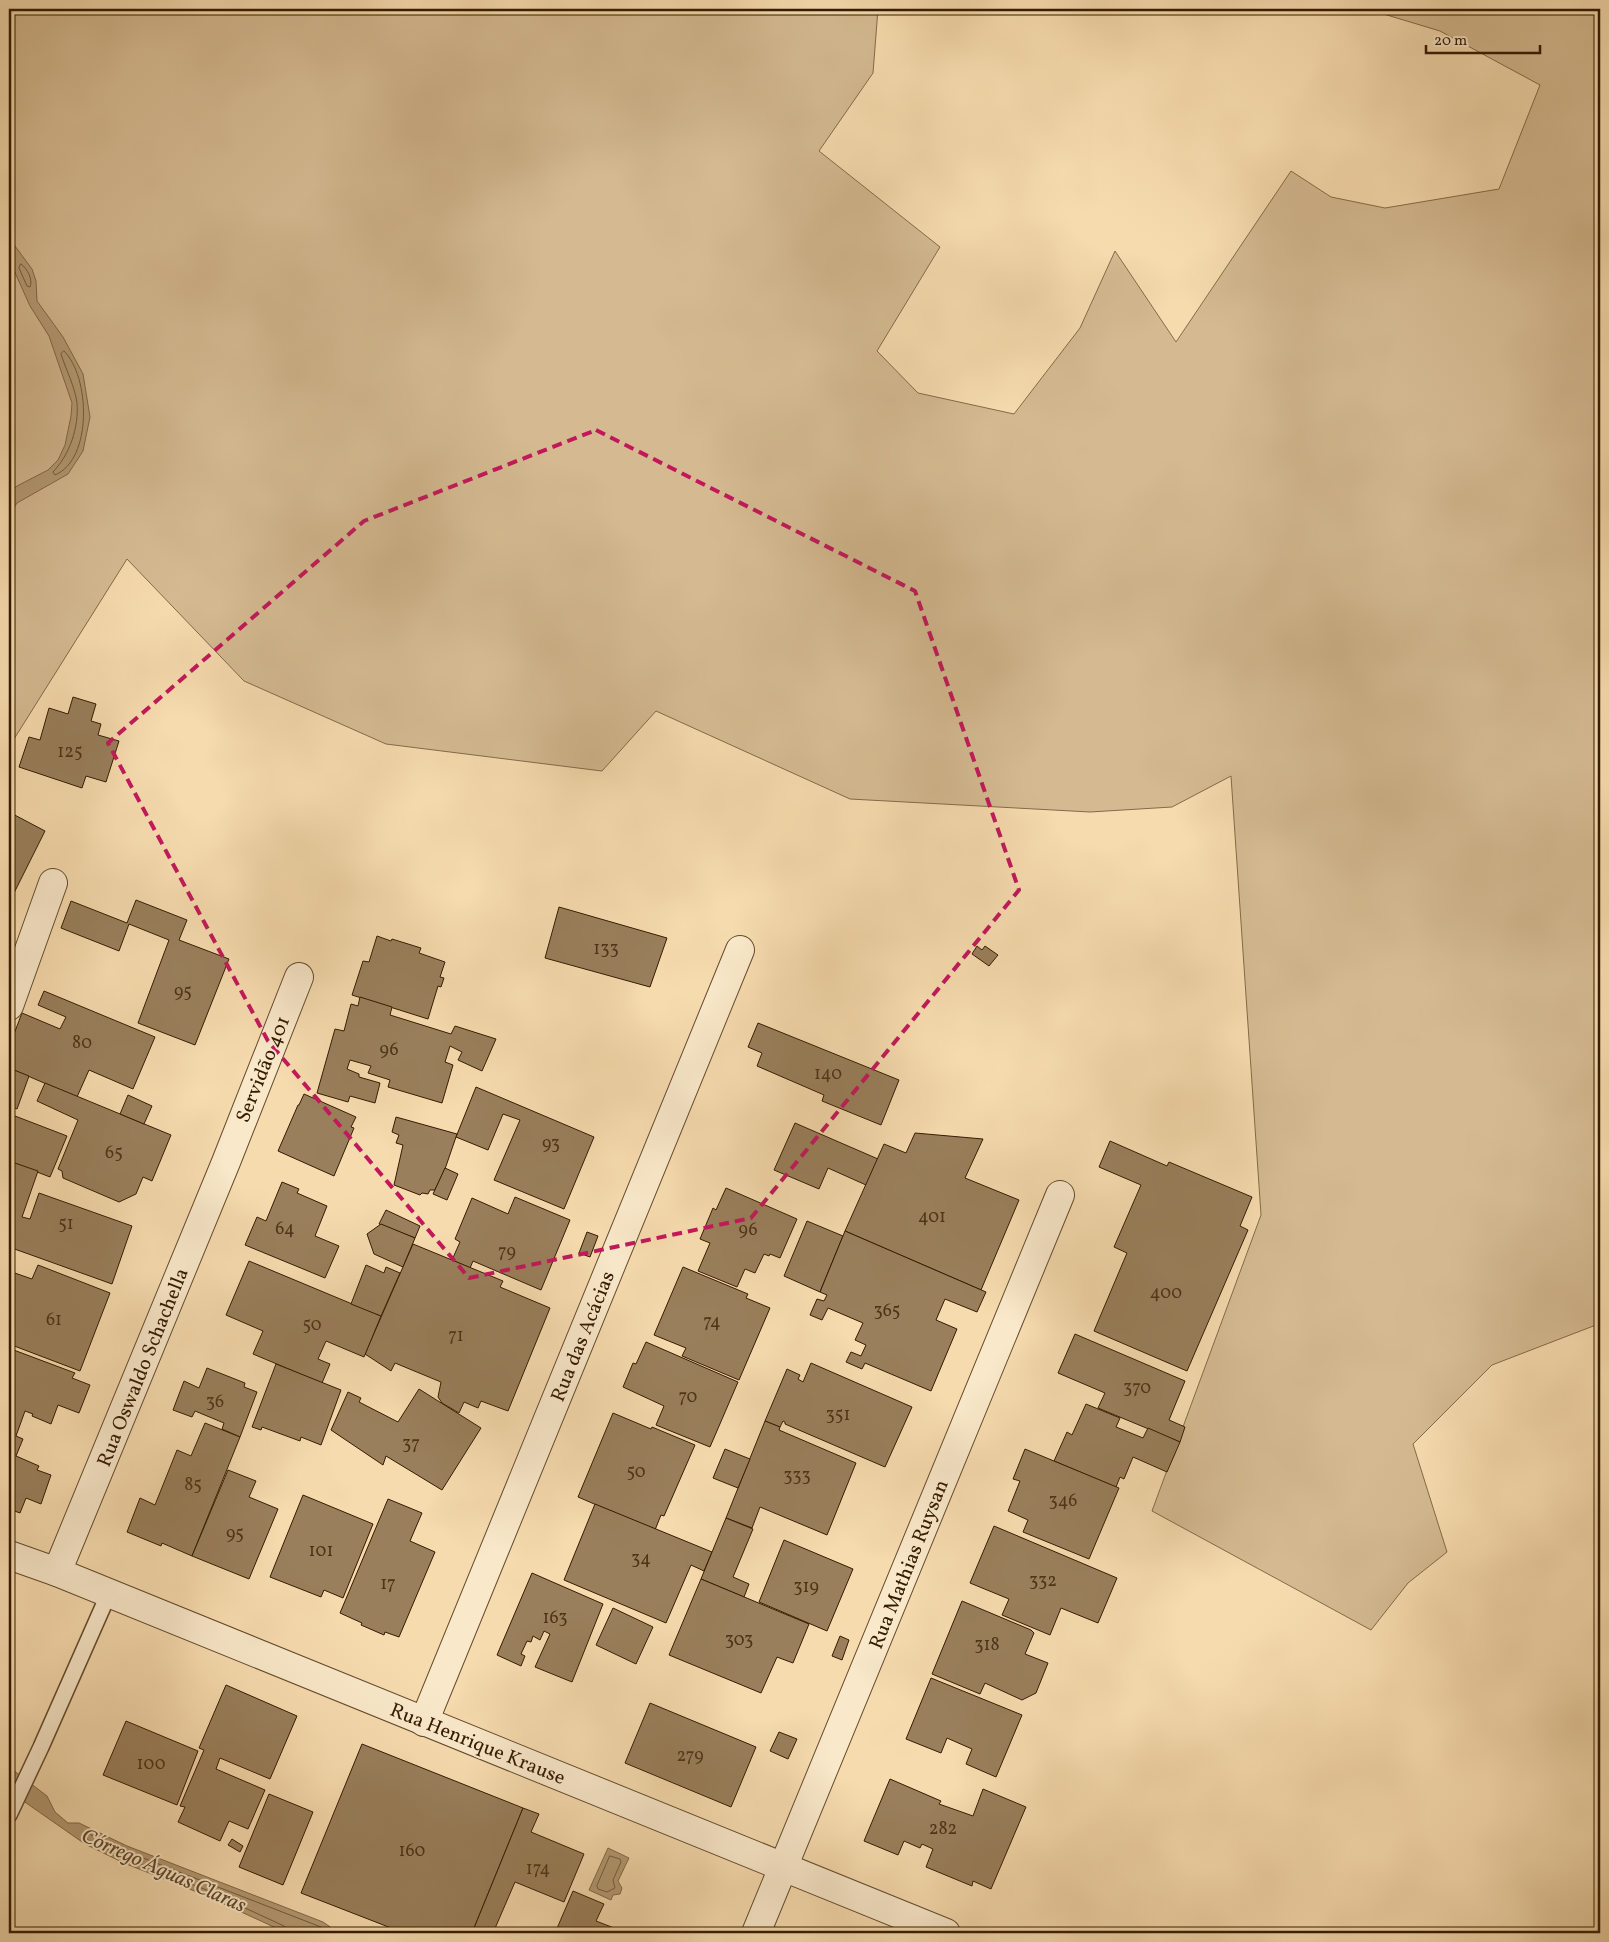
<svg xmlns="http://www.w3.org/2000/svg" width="1609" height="1942" font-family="Vollkorn,serif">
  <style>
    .green { fill: #d5ba91; stroke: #856a49 }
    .water { fill: #b49a73; stroke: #816745 }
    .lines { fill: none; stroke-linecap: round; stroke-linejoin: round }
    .shore { stroke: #745a3a; stroke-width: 1 }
    .building { fill: #997f5b; stroke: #351b01 }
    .service-casing { stroke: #654b2c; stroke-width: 18 }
    .minor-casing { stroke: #654b2c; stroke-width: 30 }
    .service { stroke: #f9e8ca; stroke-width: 15 }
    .minor { stroke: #f9e8ca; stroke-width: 28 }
    .marked { fill: none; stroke: #c2185b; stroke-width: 4; stroke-dasharray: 10 6; stroke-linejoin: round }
    .labels { text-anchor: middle; stroke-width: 4; stroke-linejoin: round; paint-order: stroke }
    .number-label { font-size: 18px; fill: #4e3418 }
    .street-label { font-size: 20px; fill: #351b01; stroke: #f9e8ca }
    .water-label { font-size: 21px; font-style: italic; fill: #614729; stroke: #f9e8ca }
  </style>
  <rect width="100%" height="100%" fill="#f6dbae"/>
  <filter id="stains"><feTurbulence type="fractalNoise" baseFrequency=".004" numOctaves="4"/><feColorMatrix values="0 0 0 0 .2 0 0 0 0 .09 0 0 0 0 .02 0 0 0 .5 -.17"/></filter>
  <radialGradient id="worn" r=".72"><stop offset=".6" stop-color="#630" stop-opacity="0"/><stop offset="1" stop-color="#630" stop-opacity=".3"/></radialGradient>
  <path class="green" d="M9,9H878L873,73L819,151L940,247L877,351L918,393L1014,414L1080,328L1115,251L1176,342L1291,171L1331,197L1385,208L1499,189L1540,85L1440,31L1367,9H1600V1287L1596,1325L1492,1365L1413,1444L1447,1552L1408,1583L1371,1630L1152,1511L1261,1215L1231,776L1172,807L1090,812L850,799L656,711L602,771L386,744L244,681L127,559L9,747Z"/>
  <g class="water">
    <path d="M9,238L32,269L36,281L37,301L63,337L83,374L90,417L83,451L68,474L17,503L9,515V493L17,486L48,470L58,460L65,445L71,416L72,403L49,336L30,306L13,268L9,261Z"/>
    <path d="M9,1767L47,1796L55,1812L68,1823H79L127,1846L323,1922L339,1933H287L202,1894L124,1863L85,1844L9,1791Z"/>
    <path d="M608,1848L629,1858L618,1881L622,1888L620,1894L613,1895L611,1900L589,1890Z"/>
  </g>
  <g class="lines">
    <g class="shore">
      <path d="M21,264C28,269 33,280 30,287L27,286L19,268Z"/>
      <path d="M64,351C90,376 93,459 55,475L53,472C70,454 79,427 77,403C75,387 66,370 61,354Z"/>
      <path d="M610,1856L620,1859L621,1862L613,1880L615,1888L607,1892L598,1889L597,1886Z"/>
      <path d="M288,1933L287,1929L284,1926L204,1889L126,1859L88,1840L84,1834L87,1833L125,1851L321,1927L330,1933"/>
    </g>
  </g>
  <g class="building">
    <path d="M73,697L96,704L91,721L101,724L98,735L119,741L106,782L86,776L82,788L19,767L29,737L40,740L49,708L68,714Z"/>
    <path d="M9,812L45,831L9,903Z"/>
    <path d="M136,900L187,920L179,940L229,959L195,1045L138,1023L169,940L129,924L119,951L61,928L71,901L127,923Z"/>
    <path d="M559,907L667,938L650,987L545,958Z"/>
    <path d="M377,936L391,941L392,939L421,948L419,953L445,962L440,977L444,978L441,987L438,986L428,1019L352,995L363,961L369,962Z"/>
    <path d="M977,946L982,950L985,946L998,955L989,966L972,954Z"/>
    <path d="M44,991L155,1037L133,1089L89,1070L77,1097L9,1068V1047L22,1013L60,1029L66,1017L38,1005Z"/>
    <path d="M360,997L392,1007L390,1015L451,1034L455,1026L496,1039L482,1071L458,1060L462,1052L450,1046L445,1062L453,1065L442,1103L388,1087L390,1080L368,1073L371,1066L350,1060L347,1069L359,1074V1077L380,1083L375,1103L350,1096L348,1102L317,1093L335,1029L344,1031L351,1004L358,1006Z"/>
    <path d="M758,1023L899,1080L881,1125L822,1101L824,1095L757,1066L762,1053L748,1047Z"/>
    <path d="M9,1068L29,1076L17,1109L9,1106Z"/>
    <path d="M45,1083L171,1135L152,1181L143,1177L136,1194L119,1202L63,1178L62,1171L58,1169L78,1120L37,1101Z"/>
    <path d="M476,1087L594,1137L564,1209L494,1180L520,1120L503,1114L488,1150L456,1137Z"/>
    <path d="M304,1094L356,1117L351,1127L354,1128L334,1176L278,1151L298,1105H299Z"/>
    <path d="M128,1095L152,1106L144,1124L120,1114Z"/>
    <path d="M15,1116L67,1136L50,1177L9,1161V1127Z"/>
    <path d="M396,1117L457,1134L445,1169L435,1190H430L428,1194L422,1193L420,1195L394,1185L403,1145L396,1143L399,1135L392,1132Z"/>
    <path d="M795,1123L878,1159L866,1185L828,1168L819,1189L774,1170Z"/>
    <path d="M915,1133L983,1139L965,1178L1019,1200L981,1290L845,1231L884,1144L906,1153Z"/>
    <path d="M1110,1141L1167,1166L1169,1162L1252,1197L1240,1226L1248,1230L1187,1371L1094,1331L1127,1253L1114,1247L1141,1185L1099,1167Z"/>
    <path d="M9,1161L38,1171L22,1217L30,1219L39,1193L132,1226L112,1284L9,1247Z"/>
    <path d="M445,1168L458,1174L447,1200L433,1194Z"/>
    <path d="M282,1182L299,1189L297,1193L327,1206L315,1236L339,1246L325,1278L245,1245L257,1217L266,1221Z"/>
    <path d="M726,1188L797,1219L780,1258L770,1254L769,1256L764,1254L755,1273L745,1269L737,1287L698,1271L710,1243L700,1239L713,1208L716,1210Z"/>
    <path d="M515,1197L570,1220L541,1290L473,1261L470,1268L452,1260L460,1242L455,1239L472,1198L508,1214Z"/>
    <path d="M386,1210L420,1226L415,1238L379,1224Z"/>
    <path d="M807,1221L843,1236L820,1292L784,1276Z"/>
    <path d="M381,1224L415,1238L403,1267L374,1254L367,1234Z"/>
    <path d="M845,1231L986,1292L977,1312L945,1299L936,1320L957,1329L931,1391L865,1363L862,1369L846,1362L851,1352L861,1356L866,1345L855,1340L863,1323L828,1308L822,1320L810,1315L817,1299L824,1301L827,1295L820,1292Z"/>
    <path d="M587,1232L598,1236L590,1257L579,1253Z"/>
    <path d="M413,1244L503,1281L500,1287L550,1308L508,1411L481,1401L478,1408L464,1402L459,1413L442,1403L438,1397L441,1382L395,1363L391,1371L365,1354Z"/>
    <path d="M249,1261L381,1316L364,1357L326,1341L318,1359L330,1364L322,1383L253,1354L263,1331L226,1315Z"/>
    <path d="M38,1265L110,1293L80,1371L9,1344V1271L32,1279Z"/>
    <path d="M366,1265L384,1273L386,1267L400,1273L381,1316L351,1304Z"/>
    <path d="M683,1267L748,1294L746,1298L770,1308L739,1380L682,1356L686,1348L654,1335Z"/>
    <path d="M1075,1334L1185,1381L1169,1420L1185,1427L1180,1442L1098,1408L1105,1393L1058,1373Z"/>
    <path d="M646,1342L738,1382L710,1447L656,1425L664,1406L623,1387L633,1363L636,1364Z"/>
    <path d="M11,1349L75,1373L72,1378L90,1385L79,1413L58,1405L51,1424L32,1416L33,1414L25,1411L16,1436L23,1439L16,1456L39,1466L37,1470L51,1475L41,1504L26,1498L20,1513L9,1509V1353Z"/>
    <path d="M811,1363L912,1407L885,1467L785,1424V1422L783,1421L780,1427L765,1421L787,1369L800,1375L798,1379L803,1382Z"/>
    <path d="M276,1364L341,1390L321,1445L301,1437L300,1441L262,1427L261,1430L252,1427Z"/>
    <path d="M207,1368L245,1383L244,1387L257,1392L240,1437L222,1429L224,1423L195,1411L192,1417L173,1410L184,1381L199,1388Z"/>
    <path d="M419,1389L481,1428L442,1490L386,1456L383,1465L331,1430L348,1392L361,1398L359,1402L398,1422Z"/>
    <path d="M1086,1404L1120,1418L1116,1427L1143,1438L1148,1428L1180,1442L1167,1472L1133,1457L1124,1479L1120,1477L1116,1487L1054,1461L1067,1432L1072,1435Z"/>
    <path d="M613,1413L651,1429L652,1427L695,1445L664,1516L661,1515L655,1530L578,1497Z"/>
    <path d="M765,1421L780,1427L779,1430L856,1463L827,1535L760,1507L752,1528L726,1518Z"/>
    <path d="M205,1423L240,1437L192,1556L162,1543L161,1546L127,1532L140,1498L155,1505L177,1450L191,1456Z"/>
    <path d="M725,1449L750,1459L738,1488L713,1478Z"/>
    <path d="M1025,1449L1119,1488L1089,1559L1023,1532L1028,1520L1008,1511L1020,1481L1013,1479Z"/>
    <path d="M228,1470L256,1481L249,1497L278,1509L249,1579L192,1556Z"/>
    <path d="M303,1495L373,1524L343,1598L324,1590L321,1597L270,1577Z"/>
    <path d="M388,1499L422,1513L410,1541L435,1552L399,1637L385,1632L384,1635L361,1625L362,1623L340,1613Z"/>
    <path d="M595,1504L712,1552L704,1571L691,1565L666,1623L564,1580Z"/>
    <path d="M726,1518L753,1529L733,1577L749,1584L744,1597L701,1579Z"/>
    <path d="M994,1526L1117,1578L1098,1623L1061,1608L1050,1635L1002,1615L1009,1599L970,1583Z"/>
    <path d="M784,1540L853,1569L827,1631L759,1602Z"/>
    <path d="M532,1573L603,1604L572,1682L535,1667L550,1634L544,1631L540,1640L533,1636L531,1642L527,1641L521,1654L525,1656L521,1666L497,1655Z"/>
    <path d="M701,1579L809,1624L793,1663L777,1657L761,1693L669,1655Z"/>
    <path d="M962,1601L1031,1630L1034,1633L1025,1654L1048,1663L1036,1693L1022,1700L985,1683L980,1694L932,1674Z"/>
    <path d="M613,1608L653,1627L636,1664L596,1645Z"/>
    <path d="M840,1636L849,1640L842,1660L832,1656Z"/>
    <path d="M931,1678L1022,1715L996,1777L966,1764L972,1749L947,1738L941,1753L906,1739Z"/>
    <path d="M226,1685L297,1716L270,1779L220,1758L216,1769L265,1790L248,1829L229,1821L220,1841L178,1822L185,1807L180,1806L204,1750L199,1748Z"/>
    <path d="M650,1703L756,1747L731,1807L625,1763Z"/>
    <path d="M126,1721L198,1751L177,1805L103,1775Z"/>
    <path d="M779,1732L797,1739L788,1759L770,1751Z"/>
    <path d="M362,1744L523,1808L472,1933H404L301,1893Z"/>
    <path d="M890,1779L941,1801L939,1804L973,1816L983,1789L1026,1807L991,1889L973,1881L972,1886L926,1867L933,1849L922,1844L920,1848L904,1841L898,1855L864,1841Z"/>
    <path d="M269,1794L313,1812L283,1885L239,1867Z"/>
    <path d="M523,1808L539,1814L531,1832L584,1854L564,1902L515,1882L493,1933H472Z"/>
    <path d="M232,1839L243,1846L240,1852L228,1845Z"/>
    <path d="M573,1891L604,1904L596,1921L627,1933H555Z"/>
  </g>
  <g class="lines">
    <defs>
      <path id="service" d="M9,1815L41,1747L109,1593"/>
      <g id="minor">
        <path d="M9,1006L53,883"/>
        <path d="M9,1555L57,1572L946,1933"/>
        <path d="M57,1572L226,1162L299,977"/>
        <path d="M424,1722L740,950"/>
        <path d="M756,1933L1060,1195"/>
      </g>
    </defs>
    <use href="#service" class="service-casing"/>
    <use href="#minor" class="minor-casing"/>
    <use href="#service" class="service"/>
    <use href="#minor" class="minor"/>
  </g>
  <path class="marked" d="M596,430L915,591L1019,890L751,1218L469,1278L268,1041L108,743L364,521Z"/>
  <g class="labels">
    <g class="number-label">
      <text x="70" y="757">125</text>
      <text x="606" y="954">133</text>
      <text x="183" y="997">95</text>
      <text x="82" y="1048">80</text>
      <text x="389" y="1055">96</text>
      <text x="828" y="1079">140</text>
      <text x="551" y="1149">93</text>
      <text x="114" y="1158">65</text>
      <text x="932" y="1222">401</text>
      <text x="66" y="1229">51</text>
      <text x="285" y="1234">64</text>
      <text x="748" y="1235">96</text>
      <text x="507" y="1257">79</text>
      <text x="1166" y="1298">400</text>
      <text x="887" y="1316">365</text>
      <text x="54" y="1325">61</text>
      <text x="712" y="1327">74</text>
      <text x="312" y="1330">50</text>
      <text x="456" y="1341">71</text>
      <text x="1137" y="1393">370</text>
      <text x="688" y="1402">70</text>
      <text x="215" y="1407">36</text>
      <text x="838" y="1420">351</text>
      <text x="411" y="1449">37</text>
      <text x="636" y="1477">50</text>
      <text x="797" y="1481">333</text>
      <text x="193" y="1490">85</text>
      <text x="1063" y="1506">346</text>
      <text x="235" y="1539">95</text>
      <text x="321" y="1556">101</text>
      <text x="641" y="1564">34</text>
      <text x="1043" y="1586">332</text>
      <text x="388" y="1589">17</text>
      <text x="806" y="1592">319</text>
      <text x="555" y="1623">163</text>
      <text x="739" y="1645">303</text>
      <text x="987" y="1650">318</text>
      <text x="690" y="1761">279</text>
      <text x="151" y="1769">100</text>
      <text x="943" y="1834">282</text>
      <text x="412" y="1856">160</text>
      <text x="538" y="1874">174</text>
    </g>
    <g class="street-label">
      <text transform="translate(262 1069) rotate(-68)" y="7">Servidão 401</text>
      <text transform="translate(582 1336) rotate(-68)" y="7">Rua das Acácias</text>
      <text transform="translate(142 1367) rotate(-68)" y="7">Rua Oswaldo Schachella</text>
      <text transform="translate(908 1564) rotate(-68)" y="7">Rua Mathias Ruysan</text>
      <text transform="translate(478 1743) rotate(22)" y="7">Rua Henrique Krause</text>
    </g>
    <g class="water-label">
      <text transform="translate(164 1870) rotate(24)" y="7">Córrego Águas Claras</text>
    </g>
  </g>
  <rect width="1609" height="1942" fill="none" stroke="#f6dbae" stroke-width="30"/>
  <rect x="10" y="10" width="1589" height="1922" fill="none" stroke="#351b01" stroke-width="2.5"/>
  <rect x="15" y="15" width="1579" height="1912" fill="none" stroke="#351b01"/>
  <path d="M1426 45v8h114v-8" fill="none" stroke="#351b01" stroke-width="2.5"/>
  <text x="1434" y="45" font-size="15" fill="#351b01" stroke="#f9e8ca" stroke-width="4" paint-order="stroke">20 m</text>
  <rect width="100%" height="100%" filter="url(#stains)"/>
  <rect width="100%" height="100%" fill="url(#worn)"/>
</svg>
